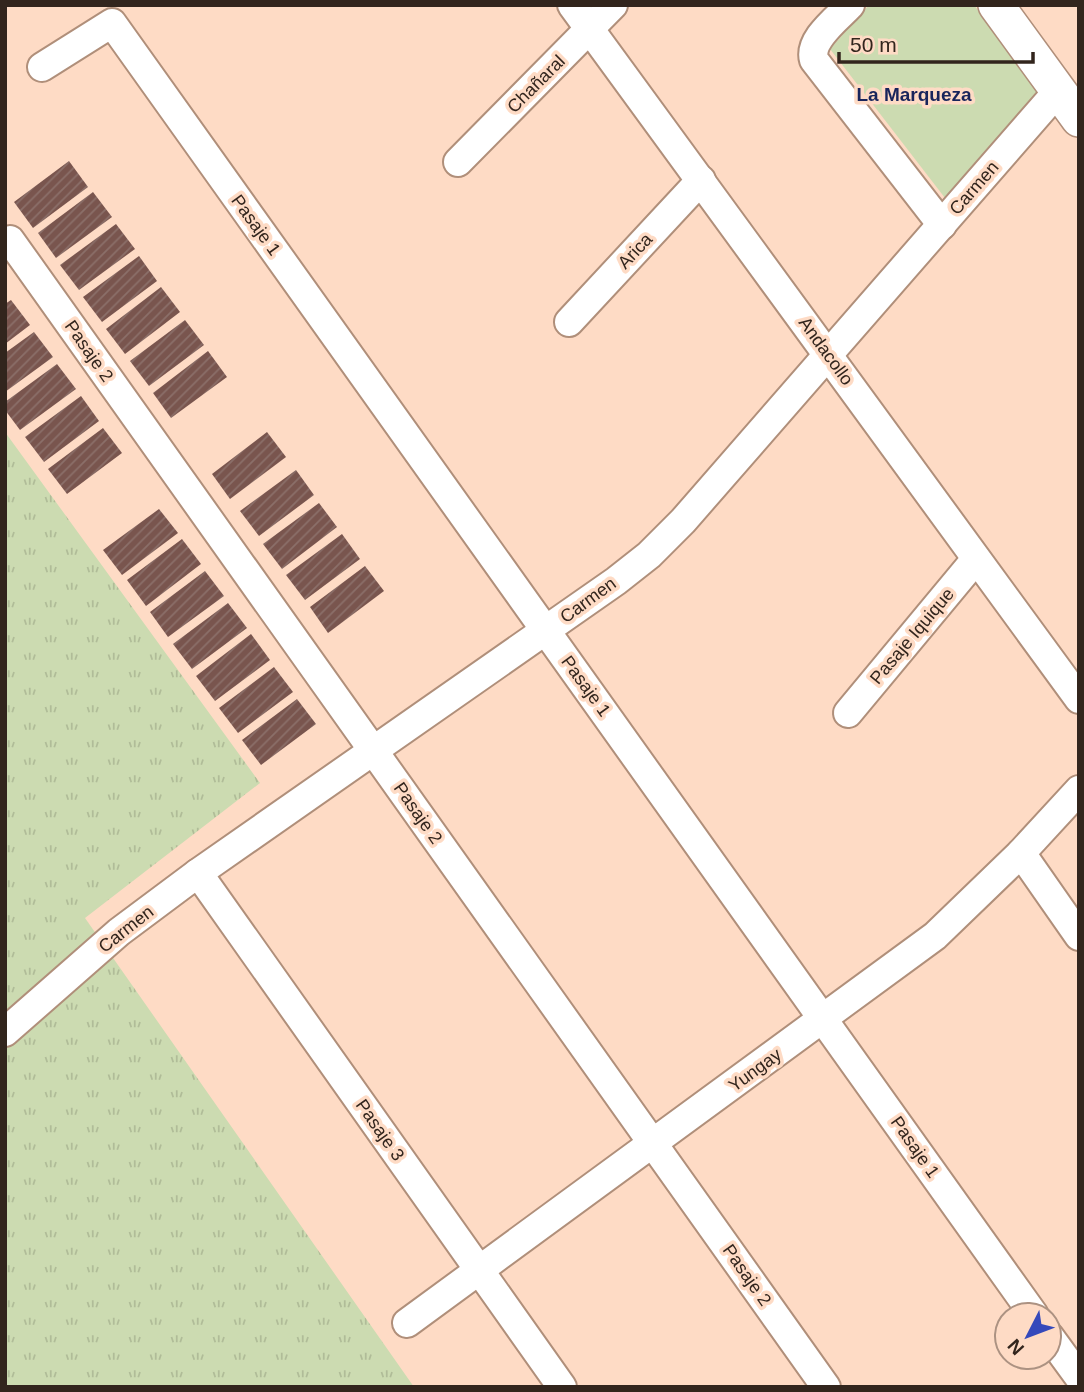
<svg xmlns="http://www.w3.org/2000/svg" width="1084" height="1392" font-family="Helvetica,sans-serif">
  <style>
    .grass { fill: url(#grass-tufts) }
    .park { fill: #ccdbb1 }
    .building { fill: url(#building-hatch) }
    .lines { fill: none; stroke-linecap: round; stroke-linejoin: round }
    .minor-casing { stroke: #b08f7a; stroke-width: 32 }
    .tertiary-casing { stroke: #b08f7a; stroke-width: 38 }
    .minor { stroke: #fff; stroke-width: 28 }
    .tertiary { stroke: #fff; stroke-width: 35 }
    .labels { text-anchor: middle; stroke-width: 7; stroke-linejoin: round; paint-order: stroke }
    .street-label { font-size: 18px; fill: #32251d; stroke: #fedbc5 }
    .neighbourhood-label { font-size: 19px; font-weight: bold; fill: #18245b; stroke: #fedbc5 }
  </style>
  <defs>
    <pattern id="grass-tufts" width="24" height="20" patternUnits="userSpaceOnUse" patternTransform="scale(1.75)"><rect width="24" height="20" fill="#ccdbb1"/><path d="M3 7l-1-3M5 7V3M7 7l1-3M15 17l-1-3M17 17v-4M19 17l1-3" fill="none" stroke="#b0bc98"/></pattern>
    <pattern id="building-hatch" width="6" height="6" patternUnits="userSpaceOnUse" patternTransform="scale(1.75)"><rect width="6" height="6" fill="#79554e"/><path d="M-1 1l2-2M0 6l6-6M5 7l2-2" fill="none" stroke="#8b6f69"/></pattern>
  </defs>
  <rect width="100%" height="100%" fill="#fedbc5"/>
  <path class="grass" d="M5,432L260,783L85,918L414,1387H5Z"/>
  <path class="park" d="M869,5H974L1041,93L945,198L830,49Z"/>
  <g class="building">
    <path d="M69,161L88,187L33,228L14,202Z"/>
    <path d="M93,192L112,217L56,258L38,233Z"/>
    <path d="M116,224L135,249L79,290L60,265Z"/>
    <path d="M139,256L157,281L102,322L83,297Z"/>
    <path d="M161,287L180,312L125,354L106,329Z"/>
    <path d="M11,300L30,325L5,344V304Z"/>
    <path d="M185,320L204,345L149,386L130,361Z"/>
    <path d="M34,332L53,357L5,392V353Z"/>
    <path d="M208,351L227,377L171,418L153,393Z"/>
    <path d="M57,364L76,389L20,430L5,410V402Z"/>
    <path d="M81,396L99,421L44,462L25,437Z"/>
    <path d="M103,428L122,453L67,494L48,469Z"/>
    <path d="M267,432L286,457L230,499L212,474Z"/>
    <path d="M296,470L314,495L259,536L240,511Z"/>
    <path d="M319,503L337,527L282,569L263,544Z"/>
    <path d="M159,509L178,533L122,575L103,550Z"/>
    <path d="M342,534L360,559L305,600L286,575Z"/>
    <path d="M182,539L201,564L146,606L127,580Z"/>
    <path d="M365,566L384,591L328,633L310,607Z"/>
    <path d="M205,571L224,596L168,637L150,612Z"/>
    <path d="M228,603L247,628L192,669L173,644Z"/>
    <path d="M251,634L270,660L215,701L196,676Z"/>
    <path d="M274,667L293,692L238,733L219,708Z"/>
    <path d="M297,699L316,724L261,765L242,740Z"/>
  </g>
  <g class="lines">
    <defs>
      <g id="minor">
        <path d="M572,5L1079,699"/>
        <path d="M850,5C837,19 808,40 814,60L942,225"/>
        <path d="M42,67L112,23L1034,1315"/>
        <path d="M458,162L613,5"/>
        <path d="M10,240L826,1387"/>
        <path d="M569,322L701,180"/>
        <path d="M848,713L976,559"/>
        <path d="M1021,853L1079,936"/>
        <path d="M198,873L562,1387"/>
        <path d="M5,1032L119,932L198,873L616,581L649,555L683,521L1058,91"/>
        <path d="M407,1323L935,936L1021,853L1079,790"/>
        <path d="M1049,1336L1079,1377"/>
      </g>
      <path id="tertiary" d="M996,5L1079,119"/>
    </defs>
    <use href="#minor" class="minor-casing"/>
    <use href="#tertiary" class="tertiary-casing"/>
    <use href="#minor" class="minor"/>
    <use href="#tertiary" class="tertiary"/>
  </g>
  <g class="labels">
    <g class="street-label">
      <text transform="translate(536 84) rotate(-45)" y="6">Chañaral</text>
      <text transform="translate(974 188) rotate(-49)" y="6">Carmen</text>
      <text transform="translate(256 225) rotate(54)" y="6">Pasaje 1</text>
      <text transform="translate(635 251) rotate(-47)" y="6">Arica</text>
      <text transform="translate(89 351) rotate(55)" y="6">Pasaje 2</text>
      <text transform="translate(826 351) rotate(54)" y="6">Andacollo</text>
      <text transform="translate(588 600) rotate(-36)" y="6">Carmen</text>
      <text transform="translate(912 636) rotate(-50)" y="6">Pasaje Iquique</text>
      <text transform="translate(586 686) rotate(54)" y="6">Pasaje 1</text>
      <text transform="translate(418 813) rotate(55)" y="6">Pasaje 2</text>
      <text transform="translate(126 929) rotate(-38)" y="6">Carmen</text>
      <text transform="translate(755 1070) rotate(-36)" y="6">Yungay</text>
      <text transform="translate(380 1130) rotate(55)" y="6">Pasaje 3</text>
      <text transform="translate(915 1147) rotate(55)" y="6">Pasaje 1</text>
      <text transform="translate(747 1275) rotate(55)" y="6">Pasaje 2</text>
    </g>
    <g class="neighbourhood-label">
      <text x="914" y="101">La Marqueza</text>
    </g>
  </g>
  <rect width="1084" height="1392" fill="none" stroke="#32251d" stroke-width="14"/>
  <g transform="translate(1028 1336) rotate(228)"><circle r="33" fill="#fedbc5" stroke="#ac9282" stroke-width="2"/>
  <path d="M0-5L12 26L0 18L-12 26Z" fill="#3549bb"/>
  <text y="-10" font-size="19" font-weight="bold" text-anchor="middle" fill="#32251d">N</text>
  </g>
  <path d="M839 52v10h194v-10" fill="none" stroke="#32251d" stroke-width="3.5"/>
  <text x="850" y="52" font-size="21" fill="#32251d" stroke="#fedbc5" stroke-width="5" paint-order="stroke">50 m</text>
</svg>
